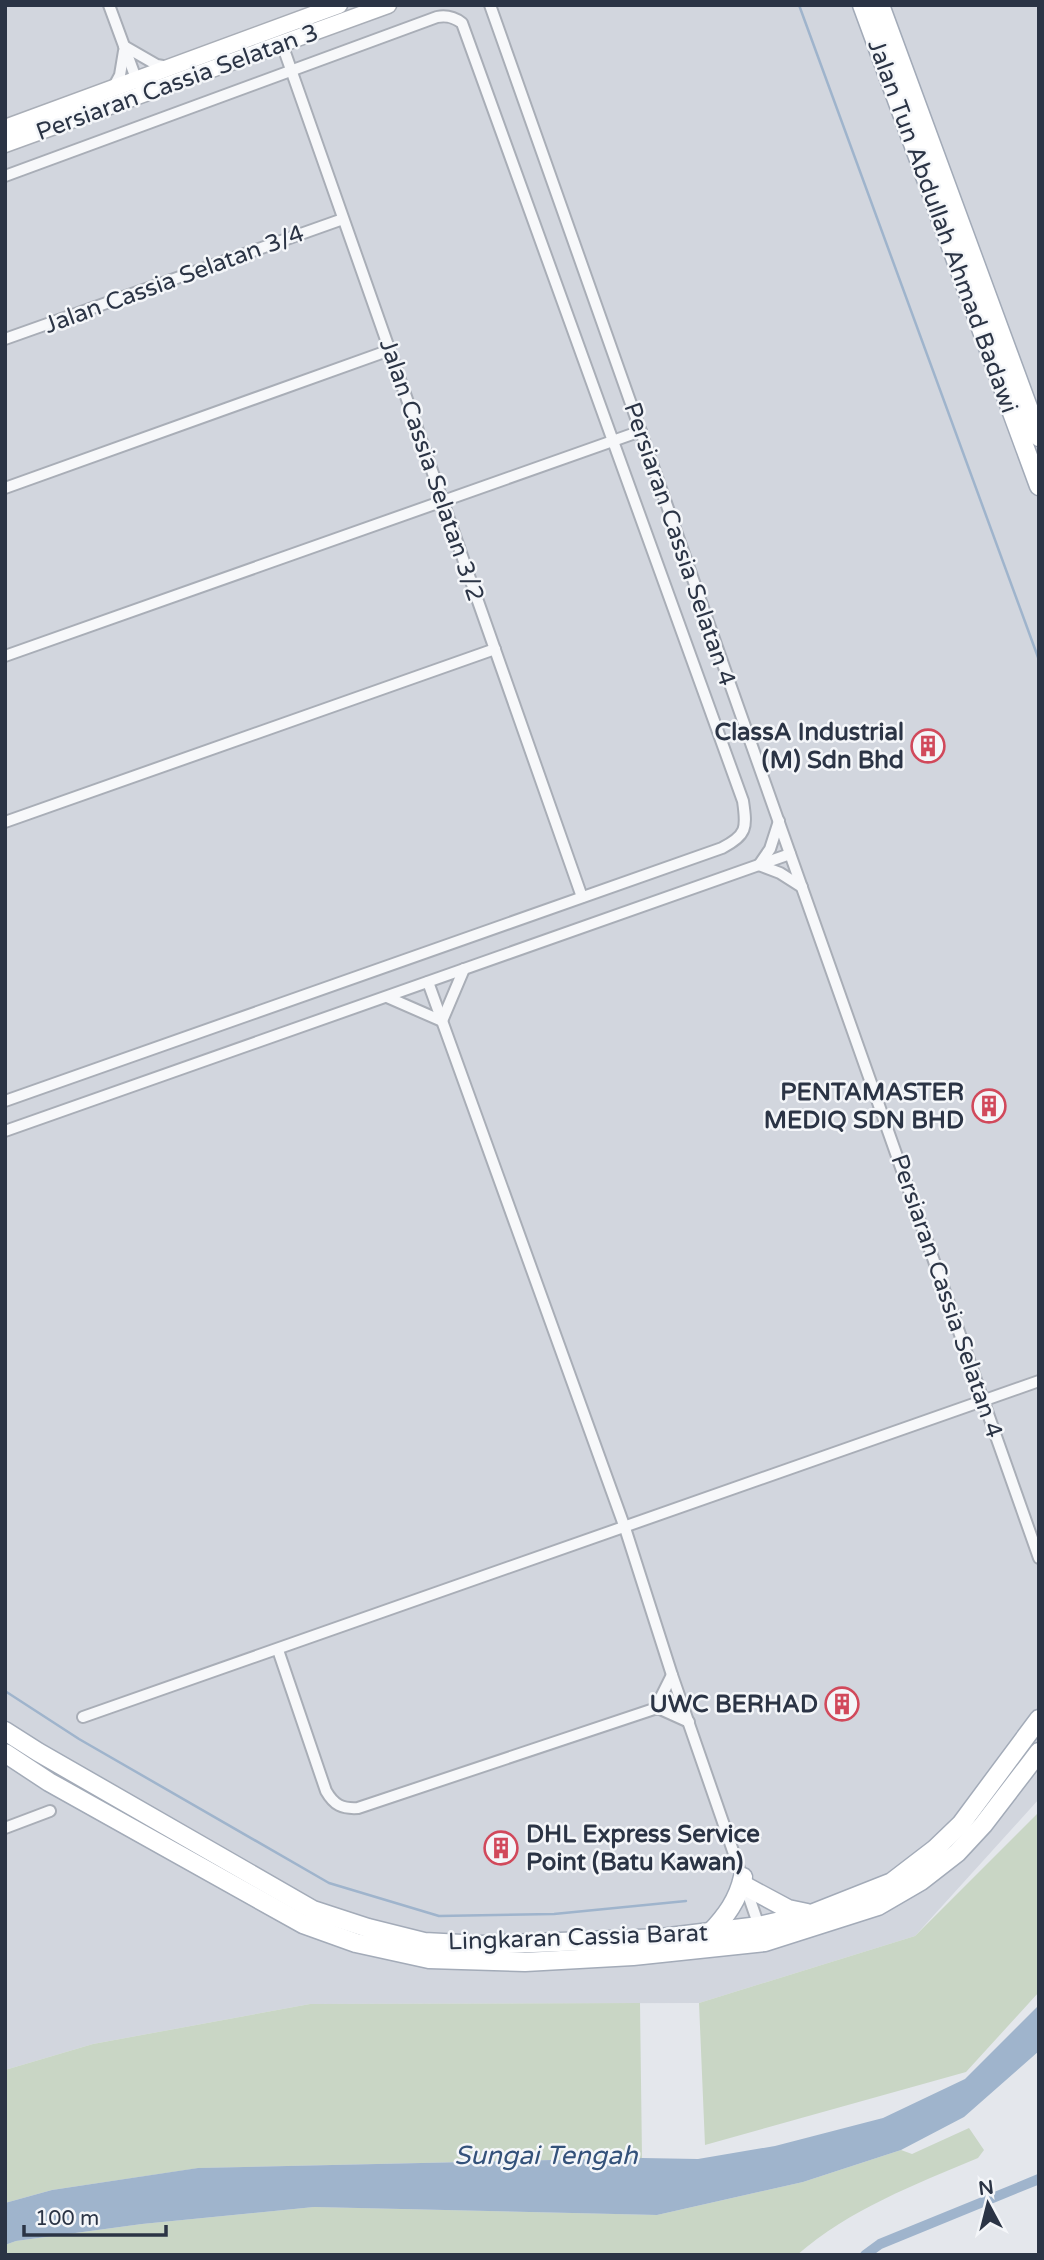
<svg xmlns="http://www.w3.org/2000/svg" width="1044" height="2260" font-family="'Varela Round',sans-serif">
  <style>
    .built { fill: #d2d6de }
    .green { fill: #c9d6c5 }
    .water { fill: #9fb4cc }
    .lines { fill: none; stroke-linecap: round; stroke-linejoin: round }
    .stream { stroke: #9fb4cc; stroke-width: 2.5 }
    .canal { stroke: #9fb4cc; stroke-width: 10 }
    .street-casing { stroke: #a9aeb7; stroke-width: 14 }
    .secondary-casing { stroke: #a9aeb7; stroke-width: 19 }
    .primary-casing { stroke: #a3abb8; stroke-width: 21 }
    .street { stroke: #f7f8fa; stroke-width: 10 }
    .secondary { stroke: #fff; stroke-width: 16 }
    .primary { stroke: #fff; stroke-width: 18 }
    .labels { text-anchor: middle; stroke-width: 5; stroke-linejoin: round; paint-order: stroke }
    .street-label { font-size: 24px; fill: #2b3445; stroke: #f4f6f9 }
    .poi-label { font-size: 24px; font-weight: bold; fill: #2b3445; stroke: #f4f6f9; text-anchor: end }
    .water-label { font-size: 26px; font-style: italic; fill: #34527a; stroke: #f4f6f9 }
  </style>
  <rect width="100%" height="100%" fill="#e4e7ec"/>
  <path class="built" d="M5,5H1039V1799L915,1936L699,2003L310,2004L93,2044L5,2070Z"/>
  <g class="green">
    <path d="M1039,1812V1992L966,2072L705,2145L699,2003L915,1936Z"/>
    <path d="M640,2003L642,2158L199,2168L52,2190L5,2203V2070L93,2044L310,2004Z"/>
    <path d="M969,2128L984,2150L978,2158C914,2185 850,2209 797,2255H5V2245L16,2241L142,2224L314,2207L657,2215L803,2182L901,2150L912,2154Z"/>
  </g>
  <path class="water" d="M1039,2005V2051L964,2117L901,2150L803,2182L657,2215L314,2207L142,2224L16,2241L5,2245V2203L52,2190L198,2168L642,2158L698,2159L775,2146L883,2118L965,2079Z"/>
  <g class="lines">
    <g class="stream">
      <path d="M799,5L1039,660"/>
      <path d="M5,1691L79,1739L329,1883L439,1916L554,1914L686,1901"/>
    </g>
    <path class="canal" d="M865,2255L880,2244L1039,2179"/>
    <defs>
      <g id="street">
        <path d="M109,5L138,84"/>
        <path d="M490,5L1039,1558"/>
        <path d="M282,44L582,897"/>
        <path d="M124,46L157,65L168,67"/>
        <path d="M113,88L120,75L124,51"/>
        <path d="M5,176L437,17C447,15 454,17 462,23L743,801C747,828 747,835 722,848L5,1101"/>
        <path d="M5,339L343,219"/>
        <path d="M5,488L390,350"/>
        <path d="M5,656L641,431"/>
        <path d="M779,821L770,849L759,865L780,873L802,887"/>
        <path d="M5,822L495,649"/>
        <path d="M428,982L625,1528L672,1675L759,1926"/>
        <path d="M387,997L442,1021L464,969"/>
        <path d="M5,1131L790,854"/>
        <path d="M278,1650L326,1791C334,1805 342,1809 358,1808L681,1700"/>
        <path d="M658,1708L689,1722"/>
        <path d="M655,1709L672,1675"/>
        <path d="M83,1717L1039,1381"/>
        <path d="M5,1828L50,1811"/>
      </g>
      <g id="secondary">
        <path d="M5,128L339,5"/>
        <path d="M5,144L388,5"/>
      </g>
      <g id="primary">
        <path d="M862,5L1039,486"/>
        <path d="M880,5L1039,437"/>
        <path d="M5,1731L38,1752L313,1910L368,1928L424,1942L481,1945L661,1938L759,1926L811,1914L892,1882L935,1849L961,1824L1039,1719"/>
        <path d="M5,1753L49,1782L303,1924L356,1943L429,1959L525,1962L633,1956L765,1942L878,1906L921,1881L957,1853L983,1825L1039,1752"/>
        <path d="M747,1887L788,1909L807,1913"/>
        <path d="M710,1933C726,1916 738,1900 743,1877"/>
      </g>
    </defs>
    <use href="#street" class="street-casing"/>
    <use href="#secondary" class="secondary-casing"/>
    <use href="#primary" class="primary-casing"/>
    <use href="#street" class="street"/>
    <use href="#secondary" class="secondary"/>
    <use href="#primary" class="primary"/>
  </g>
  <defs>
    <symbol id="building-ring" viewBox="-11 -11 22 22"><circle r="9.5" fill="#f4f6f9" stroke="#d1495b" stroke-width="1.5"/><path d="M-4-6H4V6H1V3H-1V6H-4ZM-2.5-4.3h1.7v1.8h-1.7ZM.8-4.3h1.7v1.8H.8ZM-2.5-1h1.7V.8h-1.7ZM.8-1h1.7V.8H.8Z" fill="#d1495b"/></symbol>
  </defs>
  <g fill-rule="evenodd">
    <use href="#building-ring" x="909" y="727" width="38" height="38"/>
    <use href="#building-ring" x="970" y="1087" width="38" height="38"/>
    <use href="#building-ring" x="823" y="1685" width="38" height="38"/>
    <use href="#building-ring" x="482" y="1829" width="38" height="38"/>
  </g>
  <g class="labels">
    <g class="street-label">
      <text transform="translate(177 82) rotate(-20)" y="8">Persiaran Cassia Selatan 3</text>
      <text transform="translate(943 226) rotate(70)" y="8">Jalan Tun Abdullah Ahmad Badawi</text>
      <text transform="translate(174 279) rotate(-20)" y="8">Jalan Cassia Selatan 3/4</text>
      <text transform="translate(432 470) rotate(71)" y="8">Jalan Cassia Selatan 3/2</text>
      <text transform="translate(680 544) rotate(71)" y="8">Persiaran Cassia Selatan 4</text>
      <text transform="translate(947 1296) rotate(71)" y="8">Persiaran Cassia Selatan 4</text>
      <text transform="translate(578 1937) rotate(-2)" y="8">Lingkaran Cassia Barat</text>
    </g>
    <g class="poi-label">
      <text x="904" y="740">ClassA Industrial<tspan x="904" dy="28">(M) Sdn Bhd</tspan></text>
      <text x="964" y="1100">PENTAMASTER<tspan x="964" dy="28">MEDIQ SDN BHD</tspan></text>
      <text x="818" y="1712">UWC BERHAD</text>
      <text x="526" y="1842" text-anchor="start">DHL Express Service<tspan x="526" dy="28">Point (Batu Kawan)</tspan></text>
    </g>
    <g class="water-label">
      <text x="546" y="2164">Sungai Tengah</text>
    </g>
  </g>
  <rect width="1044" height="2260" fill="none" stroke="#2b3445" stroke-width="14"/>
  <g transform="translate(988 2204) rotate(353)" stroke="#f4f6f9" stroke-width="5" paint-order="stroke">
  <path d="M0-5L12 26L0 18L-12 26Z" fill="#2b3445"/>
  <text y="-10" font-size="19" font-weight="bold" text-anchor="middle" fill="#2b3445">N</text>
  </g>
  <path d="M24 2225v10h142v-10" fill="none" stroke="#2b3445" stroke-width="3.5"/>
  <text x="35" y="2225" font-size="21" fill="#2b3445" stroke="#f4f6f9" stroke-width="5" paint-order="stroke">100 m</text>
</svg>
